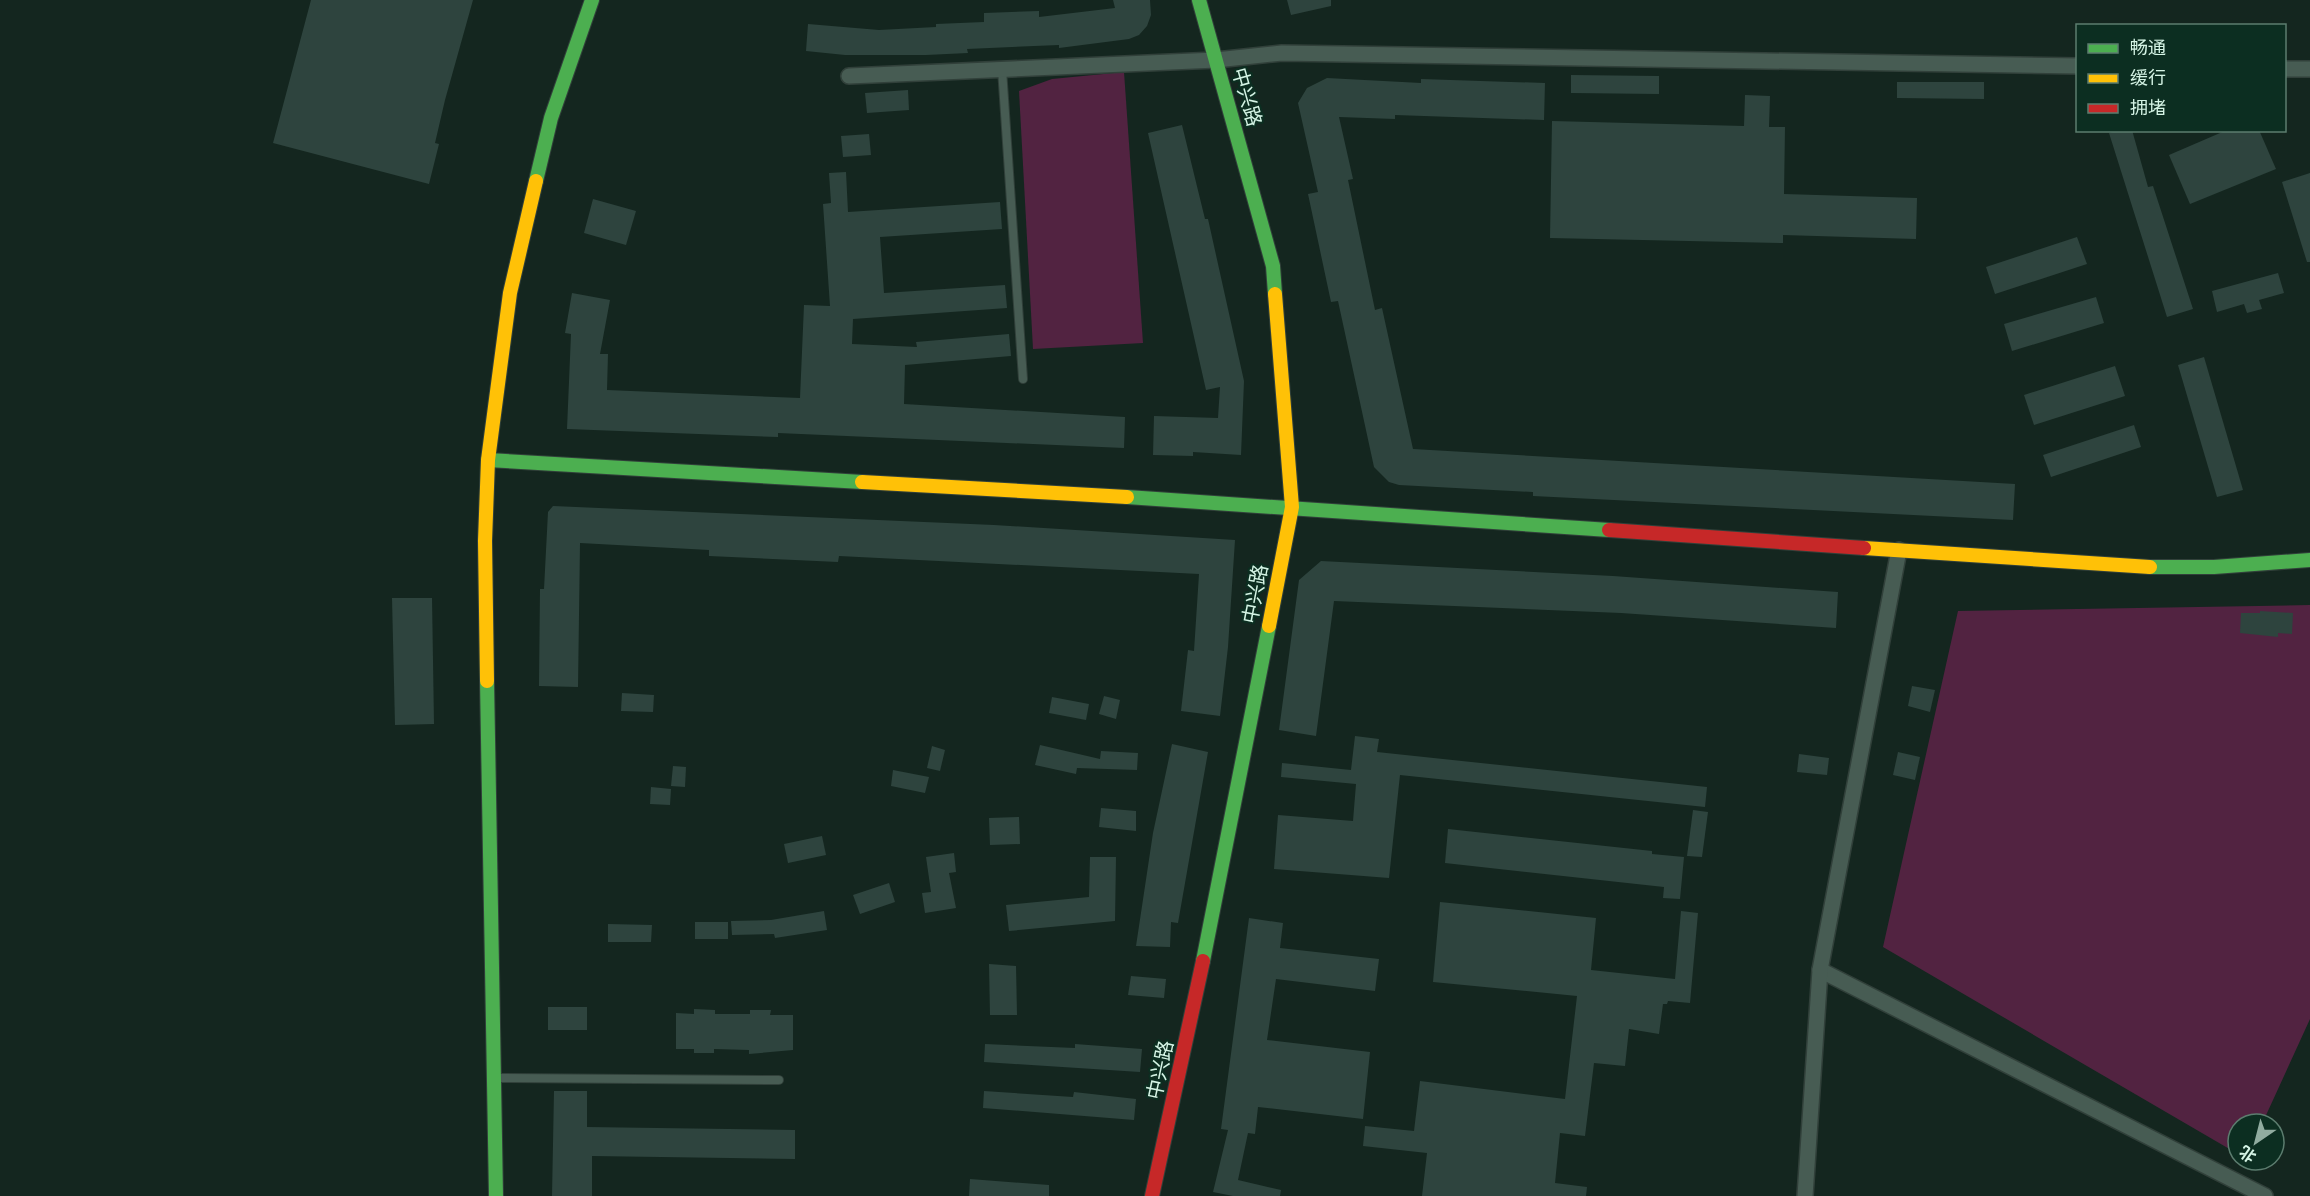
<svg xmlns="http://www.w3.org/2000/svg" width="2310" height="1196" font-family="'Sofia Sans Condensed','Noto Sans SC',sans-serif">
  <style>
    .green { fill: #522341 }
    .building { fill: #2e443e }
    .lines { fill: none; stroke-linecap: round; stroke-linejoin: round }
    .lane-casing { stroke: #31403a; stroke-width: 10 }
    .street-casing { stroke: #31403a; stroke-width: 18 }
    .fast-casing { stroke: #31403a; stroke-width: 16 }
    .slow-casing { stroke: #31403a; stroke-width: 16 }
    .jam-casing { stroke: #31403a; stroke-width: 16 }
    .lane { stroke: #475c53; stroke-width: 8 }
    .street { stroke: #475c53; stroke-width: 15 }
    .fast { stroke: #4caf50; stroke-width: 14 }
    .slow { stroke: #ffc107; stroke-width: 14 }
    .jam { stroke: #c62828; stroke-width: 14 }
    .labels { text-anchor: middle; stroke-width: 4.5; stroke-linejoin: round; paint-order: stroke }
    .street-label { font-size: 20px; fill: #d5f4e5; stroke: #0c2e21 }
  </style>
  <rect width="100%" height="100%" fill="#14261f"/>
  <g class="green">
    <path d="M1124,72L1143,343L1033,349L1019,91L1052,79Z"/>
    <path d="M2310,605V1019L2262,1124H2238V1154L1883,947L1958,611Z"/>
  </g>
  <g class="building">
    <path d="M311,0H473L445,100L435,143L439,144L429,184L273,143Z"/>
    <path d="M1113,0H1150L1151,15L1147,26L1139,35L1129,39L1059,48V45L967,49L968,53L926,55H845L806,51L808,24L879,30L936,27V24L984,22V13L1039,11V17L1115,8Z"/>
    <path d="M1287,0H1331V6L1291,15Z"/>
    <path d="M1571,75L1659,76V94L1571,93Z"/>
    <path d="M1327,78L1421,83V79L1545,83L1544,120L1395,115V119L1339,117L1353,179L1348,180L1375,310L1382,308L1413,449L2015,484L2013,520L1533,496V492L1399,485L1389,482L1374,467L1338,301L1331,302L1308,194L1318,192L1298,103L1307,88Z"/>
    <path d="M1897,82H1984V99L1897,98Z"/>
    <path d="M908,90L909,110L867,113L865,93Z"/>
    <path d="M1745,95L1770,96L1769,127H1785L1784,194L1917,198L1916,239L1783,235V243L1550,238L1552,121L1744,126Z"/>
    <path d="M1182,125L1205,219H1208L1244,381L1241,455L1193,452V456L1153,455L1154,416L1218,418L1220,387L1206,390L1148,133Z"/>
    <path d="M2119,130H2132L2148,187L2153,186L2193,309L2167,317L2109,133Z"/>
    <path d="M2227,130H2259L2276,169L2190,204L2169,155Z"/>
    <path d="M869,134L871,155L843,157L841,136Z"/>
    <path d="M846,172L848,212L1000,202L1002,229L880,237L884,293L1005,285L1007,308L853,319L852,344L917,347L916,342L1009,334L1011,356L905,365L904,404L1125,417L1124,448L778,433V437L567,429L571,334L565,333L572,293L610,300L600,354H608L607,390L800,398L804,305L830,306L823,204L831,203L829,173Z"/>
    <path d="M2310,173V262H2307L2282,182Z"/>
    <path d="M593,199L636,211L626,245L584,233Z"/>
    <path d="M2077,237L2087,264L1995,294L1986,267Z"/>
    <path d="M2278,273L2284,293L2259,300L2262,309L2247,313L2244,304L2217,312L2212,291Z"/>
    <path d="M2096,297L2104,323L2012,351L2004,324Z"/>
    <path d="M2204,357L2243,490L2217,497L2178,365Z"/>
    <path d="M2115,366L2125,396L2034,425L2024,395Z"/>
    <path d="M2134,425L2141,447L2051,477L2043,455Z"/>
    <path d="M553,506L994,525L1235,540L1228,647L1220,716L1181,711L1188,650L1194,651L1199,574L839,556L838,562L709,556V550L580,543L578,687L539,686L540,589H544L548,512Z"/>
    <path d="M1321,561L1613,576L1838,592L1836,628L1621,613L1334,601L1316,736L1279,730L1299,580Z"/>
    <path d="M392,598H432L434,724L395,725Z"/>
    <path d="M2260,611L2293,613L2292,634L2278,633V637L2240,633L2241,613H2260Z"/>
    <path d="M1912,686L1935,690L1930,712L1908,706Z"/>
    <path d="M622,693L654,695L653,712L621,711Z"/>
    <path d="M1104,696L1120,700L1116,719L1099,714Z"/>
    <path d="M1052,697L1089,704L1086,720L1049,713Z"/>
    <path d="M1355,736L1379,739L1377,752L1707,787L1705,807L1400,775L1389,878L1274,869L1278,815L1353,821L1356,784L1281,777L1282,763L1351,770Z"/>
    <path d="M1172,744L1208,752L1178,923L1171,922L1170,947L1136,946L1153,833Z"/>
    <path d="M1040,745L1100,759L1101,751L1138,753L1137,770L1077,768L1076,774L1035,765Z"/>
    <path d="M932,746L945,750L940,771L927,768Z"/>
    <path d="M1898,752L1920,757L1915,780L1893,775Z"/>
    <path d="M1799,754L1829,758L1827,775L1797,772Z"/>
    <path d="M673,766L686,767L685,787L671,786Z"/>
    <path d="M893,770L929,777L925,793L891,786Z"/>
    <path d="M651,787L671,789L670,805L650,804Z"/>
    <path d="M1101,808L1136,811V831L1099,827Z"/>
    <path d="M1693,810L1708,812L1702,857L1687,856Z"/>
    <path d="M1019,817L1020,844L990,845L989,818Z"/>
    <path d="M1448,829L1652,851V854L1684,857L1680,899L1663,898L1664,887L1445,863Z"/>
    <path d="M822,836L826,855L788,863L784,844Z"/>
    <path d="M954,853L956,872L949,873L956,908L925,913L922,893L931,892L926,857Z"/>
    <path d="M1090,857H1116L1115,921L1009,931L1006,905L1089,897Z"/>
    <path d="M889,883L895,902L860,914L853,895Z"/>
    <path d="M1440,902L1596,918L1591,970L1675,979L1681,911L1698,913L1690,1003L1668,1001L1667,1004H1663L1659,1034L1629,1029L1625,1066L1594,1063L1585,1136L1560,1133L1555,1183L1587,1187L1586,1196H1422L1427,1153L1363,1146L1365,1126L1414,1131L1420,1081L1565,1099L1577,996L1433,982Z"/>
    <path d="M824,911L827,930L775,938L774,934L732,935L731,921L771,920Z"/>
    <path d="M1249,918L1283,923L1280,948L1379,959L1375,991L1276,979L1267,1040L1370,1052L1363,1119L1258,1107L1255,1134L1248,1133L1238,1180L1281,1190L1280,1196H1233L1213,1192L1228,1130L1221,1129Z"/>
    <rect x="695" y="922" width="33" height="17"/>
    <path d="M608,924L652,925L651,942H608Z"/>
    <path d="M989,964L1016,966L1017,1015H990Z"/>
    <path d="M1131,976L1166,979L1164,998L1128,995Z"/>
    <rect x="548" y="1007" width="39" height="23"/>
    <path d="M694,1009L715,1010V1014H750V1010H771L770,1015H793V1050L749,1054V1050L714,1049V1053H694V1049H676V1013L694,1014Z"/>
    <path d="M985,1044L1075,1048V1044L1142,1049L1140,1072L984,1062Z"/>
    <path d="M554,1091H587V1127L795,1130V1159L592,1156V1196H552Z"/>
    <path d="M984,1091L1073,1097L1074,1092L1136,1099L1134,1120L983,1108Z"/>
    <path d="M970,1179L1049,1185V1196H969Z"/>
  </g>
  <g class="lines">
    <defs>
      <g id="lane">
        <path d="M1002,69L1023,379"/>
        <path d="M496,1078L779,1080"/>
      </g>
      <g id="street">
        <path d="M2284,69H2310"/>
        <path d="M849,76L1216,60L1282,53L2078,66"/>
        <path d="M1820,970L2265,1196"/>
        <path d="M1805,1196L1820,970L1899,550"/>
      </g>
      <g id="fast">
        <path d="M1199,0L1273,266L1275,294"/>
        <path d="M536,181L551,118L592,0"/>
        <path d="M488,460L862,482"/>
        <path d="M1127,497L1609,530"/>
        <path d="M2150,567H2214L2310,560"/>
        <path d="M487,681L496,1196"/>
        <path d="M1203,961L1269,626"/>
      </g>
      <g id="slow">
        <path d="M862,482L1127,497"/>
        <path d="M1864,548L2150,567"/>
        <path d="M1269,626L1292,507L1275,294"/>
        <path d="M487,681L485,541L488,460L510,293L536,181"/>
      </g>
      <g id="jam">
        <path d="M1609,530L1864,548"/>
        <path d="M1152,1196L1203,961"/>
      </g>
    </defs>
    <use href="#lane" class="lane-casing"/>
    <use href="#street" class="street-casing"/>
    <use href="#fast" class="fast-casing"/>
    <use href="#slow" class="slow-casing"/>
    <use href="#jam" class="jam-casing"/>
    <use href="#lane" class="lane"/>
    <use href="#street" class="street"/>
    <use href="#fast" class="fast"/>
    <use href="#slow" class="slow"/>
    <use href="#jam" class="jam"/>
  </g>
  <g class="labels">
    <g class="street-label">
      <text transform="translate(1247 97) rotate(74)" y="7">中兴路</text>
      <text transform="translate(1255 594) rotate(-79)" y="7">中兴路</text>
      <text transform="translate(1160 1070) rotate(-78)" y="7">中兴路</text>
    </g>
  </g>
  <rect x="2076" y="24" width="210" height="108" fill="#0c2e21" stroke="#5c7d6f" stroke-width="1.5"/>
  <rect x="2088" y="44" width="30" height="9" fill="#4caf50" stroke="#5c7d6f" stroke-width="1.5"/>
  <text x="2130" y="54" font-size="18" fill="#d5f4e5">畅通</text>
  <rect x="2088" y="74" width="30" height="9" fill="#ffc107" stroke="#5c7d6f" stroke-width="1.5"/>
  <text x="2130" y="84" font-size="18" fill="#d5f4e5">缓行</text>
  <rect x="2088" y="104" width="30" height="9" fill="#c62828" stroke="#5c7d6f" stroke-width="1.5"/>
  <text x="2130" y="114" font-size="18" fill="#d5f4e5">拥堵</text>
  <g transform="translate(2256 1142) rotate(215)"><circle r="28" fill="#0c2e21" stroke="#5c7d6f" stroke-width="1.5"/>
  <path d="M0-4.5L10 22L0 15L-10 22Z" fill="#91aca0"/>
  <text y="-9" font-size="16" font-weight="bold" text-anchor="middle" fill="#d5f4e5">北</text>
  </g>
</svg>
